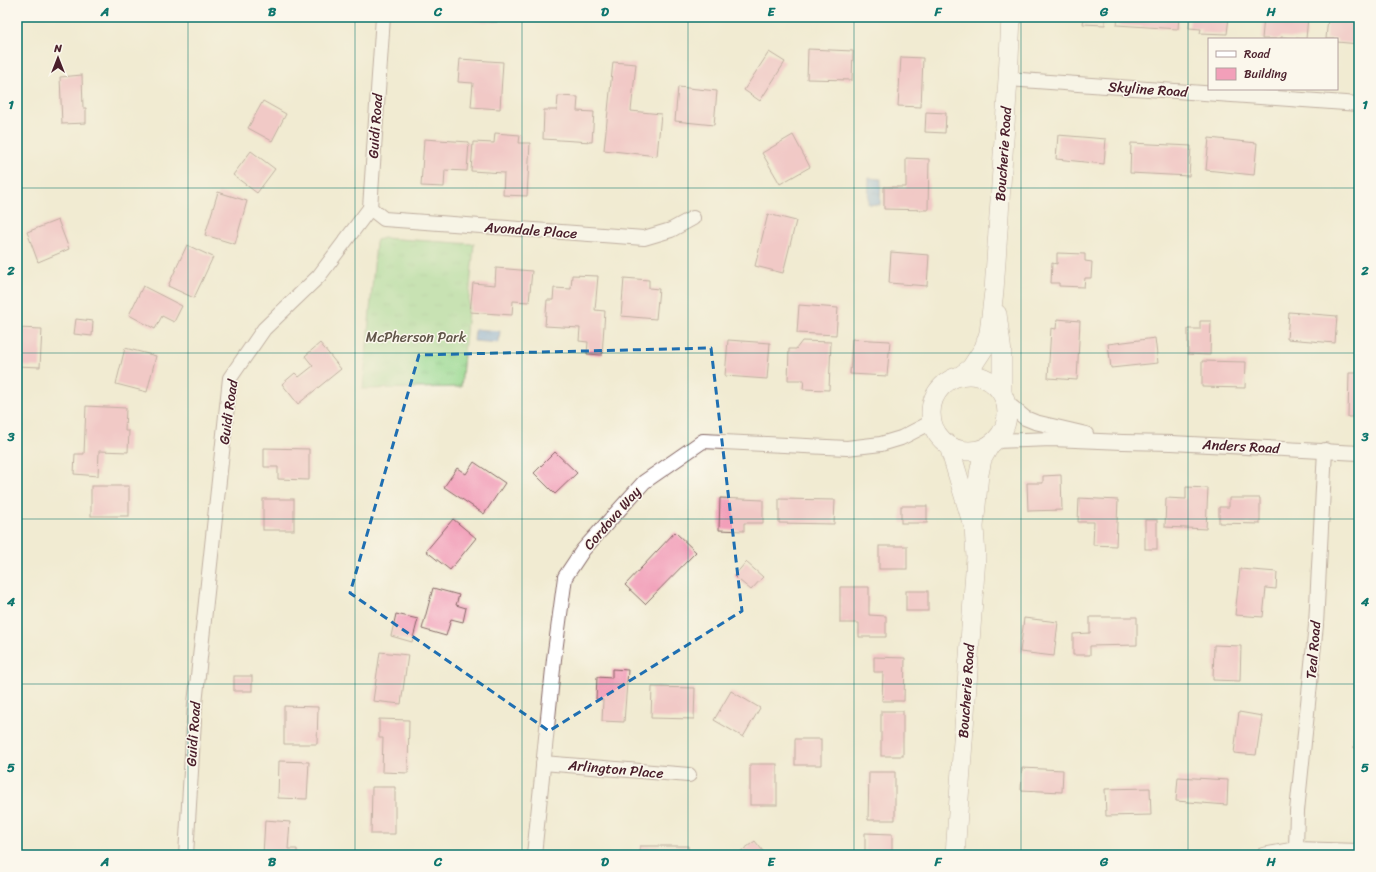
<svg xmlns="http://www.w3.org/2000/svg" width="1376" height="872" font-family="Sriracha,sans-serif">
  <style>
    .grass { fill: url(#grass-tufts); stroke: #707c5d }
    .water { fill: url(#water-ripples); stroke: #5d6082 }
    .building { fill: #f29fb9 }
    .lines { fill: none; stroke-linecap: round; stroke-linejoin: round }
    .minor-casing { stroke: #846665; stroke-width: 16 }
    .secondary-casing { stroke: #846665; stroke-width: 20 }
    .minor { stroke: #fff; stroke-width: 14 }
    .secondary { stroke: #fff; stroke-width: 19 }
    .marked { fill: none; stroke: #1f6fb2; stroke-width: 3; stroke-dasharray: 8 5; stroke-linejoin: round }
    .grid { fill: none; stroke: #0f766e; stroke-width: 1; stroke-opacity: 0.55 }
    .labels { text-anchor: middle; stroke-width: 3; stroke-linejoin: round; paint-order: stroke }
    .street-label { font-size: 14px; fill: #4a1f2b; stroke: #fbf7ec }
    .park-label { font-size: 14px; fill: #615649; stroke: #fbf7ec }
    .neatline { fill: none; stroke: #0f766e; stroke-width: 1.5 }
    .grid-label { font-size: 13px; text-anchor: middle; font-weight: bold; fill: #0f766e }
  </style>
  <defs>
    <pattern id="grass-tufts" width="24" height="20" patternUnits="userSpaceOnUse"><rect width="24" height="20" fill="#97d88f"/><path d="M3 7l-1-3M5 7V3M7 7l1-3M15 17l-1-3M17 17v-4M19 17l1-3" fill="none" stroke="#84b97c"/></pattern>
    <pattern id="water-ripples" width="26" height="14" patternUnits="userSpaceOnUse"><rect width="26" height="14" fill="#70a0da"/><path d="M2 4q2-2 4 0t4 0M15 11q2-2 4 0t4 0" fill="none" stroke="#5e82b1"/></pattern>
  </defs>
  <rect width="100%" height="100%" fill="#fbf7ec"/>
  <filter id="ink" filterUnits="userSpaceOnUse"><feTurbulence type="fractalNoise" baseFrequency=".025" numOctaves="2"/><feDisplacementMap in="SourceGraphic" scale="8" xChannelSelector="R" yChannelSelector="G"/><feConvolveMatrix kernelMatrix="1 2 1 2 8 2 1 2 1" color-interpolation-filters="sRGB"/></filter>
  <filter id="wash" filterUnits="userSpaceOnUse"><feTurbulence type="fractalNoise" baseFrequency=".012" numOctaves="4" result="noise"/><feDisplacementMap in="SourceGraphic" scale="16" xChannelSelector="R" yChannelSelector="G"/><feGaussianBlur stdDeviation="0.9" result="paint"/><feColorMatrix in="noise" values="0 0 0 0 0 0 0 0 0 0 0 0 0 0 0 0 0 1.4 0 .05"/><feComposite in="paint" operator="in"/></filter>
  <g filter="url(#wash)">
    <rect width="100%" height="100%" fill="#f1ebd2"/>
    <path class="grass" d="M383,238L474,244L461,387L363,389L376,243L377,240Z"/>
    <g class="water">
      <path d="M869,178L881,179L880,205L868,204Z"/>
      <path d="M475,329L500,331L499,343L474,341Z"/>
    </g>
    <g id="blocks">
      <g class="building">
        <path d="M472,17H497V22L472,21Z"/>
        <path d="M1084,17H1105V25L1083,24Z"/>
        <path d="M1118,17H1179L1178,29L1117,25Z"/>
        <path d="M1190,17H1229L1227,34L1200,33L1201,29L1189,28Z"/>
        <path d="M1264,17H1308L1306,39L1281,37V39H1262Z"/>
        <path d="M1328,17L1359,18V44L1337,42V39H1326Z"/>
        <path d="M808,49L853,51L852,80L807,79Z"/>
        <path d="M769,52L785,62L760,101L744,90Z"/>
        <path d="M901,57L923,58L921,107L898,106Z"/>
        <path d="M460,59L503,62L500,109L471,107L473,83L458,82Z"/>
        <path d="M613,62L636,64L631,111L661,114L657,156L604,150Z"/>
        <path d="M82,75L83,108H86V123L62,124L60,77Z"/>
        <path d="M678,87L717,91L714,125L675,121Z"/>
        <path d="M558,96L578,97L577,111L594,112L592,142L543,139L544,110H557Z"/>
        <path d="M263,101L286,114L272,141L248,128Z"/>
        <path d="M926,112L946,113L945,133L925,132Z"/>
        <path d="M495,133L520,135L519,143H530L527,196L503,195L504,173L471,171L473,142L494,143Z"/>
        <path d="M793,135L810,167L780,184L762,153Z"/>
        <path d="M1058,135L1106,139L1104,164L1056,159Z"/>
        <path d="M1209,138L1257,143L1254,175L1206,170Z"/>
        <path d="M424,139L469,142L467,171L445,170L444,187L421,186Z"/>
        <path d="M1131,143L1191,146L1189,176L1130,173Z"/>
        <path d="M251,151L275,169L257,193L233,175Z"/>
        <path d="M906,158L929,159L928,210L884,209V187H906Z"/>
        <path d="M218,192L247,201L235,244L205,235Z"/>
        <path d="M768,214L796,221L783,273L755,266Z"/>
        <path d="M1358,214H1359V247L1356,246Z"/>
        <path d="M58,220L69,249L38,262L27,232Z"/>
        <path d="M187,245L213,257L194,298L168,286Z"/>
        <path d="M891,252L929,255L927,286L889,283Z"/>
        <path d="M1057,253L1085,254V261L1092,262L1091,278H1085L1084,287L1059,286V283H1051L1052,263L1057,264Z"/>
        <path d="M496,268L532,271L529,302L513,301L512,315L470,312L473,283L495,285Z"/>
        <path d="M572,275L598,276L595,310L605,311L602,355L587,354L588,342L579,341L580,328L545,326L547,300H553L554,288L571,289Z"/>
        <path d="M624,278L649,280V288L659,289L656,319L621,316Z"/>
        <path d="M143,286L182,306L174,322L162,316L155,329L129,315Z"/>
        <path d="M799,305L838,308L836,335L797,333Z"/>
        <path d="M1289,312L1337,316L1335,343L1287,339Z"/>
        <path d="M76,319L93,321L92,336L74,334Z"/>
        <path d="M1057,319L1080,321L1077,380L1048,378L1051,328L1056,329Z"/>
        <path d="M1200,321H1211L1210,355L1188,354V329H1200Z"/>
        <path d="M17,328L42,329L40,367L17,366Z"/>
        <path d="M1155,338L1158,363L1111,368L1108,344Z"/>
        <path d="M852,339L890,341L887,376L850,374Z"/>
        <path d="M728,340L770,343L767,379L725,376Z"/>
        <path d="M802,341L831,342L829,390L803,389L804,380H788L789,349H796Z"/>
        <path d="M320,343L341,369L298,404L282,384L295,373L299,377L313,366L305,356Z"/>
        <path d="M125,348L156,356L147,392L116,384Z"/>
        <path d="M1202,361L1246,362L1245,388L1202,387Z"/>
        <path d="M1349,373H1359V417H1348Z"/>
        <path d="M86,406L126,408L125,431H129L128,452L99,451L98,476L74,474L75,454H84Z"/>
        <path d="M17,410H22L21,427H17Z"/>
        <path d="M264,448L309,449V480L278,479V467H264Z"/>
        <path d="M555,452L577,473L555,494L534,473Z"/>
        <path d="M474,462L505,483L484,514L444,487L457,468L466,474Z"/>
        <path d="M1061,475L1062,510L1028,511L1027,483H1043V476Z"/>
        <rect x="91" y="486" width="38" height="30"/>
        <path d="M1186,487L1208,488L1206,529L1165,527L1166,498L1186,499Z"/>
        <path d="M720,498L763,500V523H744V531L719,530Z"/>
        <path d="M1079,498L1118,500L1116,546L1093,545L1094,522H1078Z"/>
        <path d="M1229,498H1260V524L1219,523V507H1229Z"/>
        <rect x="263" y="499" width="31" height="31"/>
        <path d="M779,499L835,500L834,524L779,523Z"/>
        <rect x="901" y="506" width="26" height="17"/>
        <path d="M453,519L476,538L450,570L426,551Z"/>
        <rect x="1145" y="520" width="12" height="29"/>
        <path d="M675,532L696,552L645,604L625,585Z"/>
        <rect x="879" y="546" width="28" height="23"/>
        <path d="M746,562L763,577L751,590L734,576Z"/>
        <path d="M1240,569L1277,572L1276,589L1266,588L1263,617L1235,615Z"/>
        <path d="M840,587H869V615L886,616V637H859V623H840Z"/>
        <path d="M433,588L459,595L456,605L466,608L463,622L451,619L446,636L422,629Z"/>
        <rect x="906" y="591" width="22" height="20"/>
        <path d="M396,614L418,619L412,642L391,636Z"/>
        <path d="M1090,617H1137V645L1090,646V655H1073V634L1090,633Z"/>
        <path d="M1024,618L1058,622L1054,656L1020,652Z"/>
        <path d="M1214,645L1241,646L1240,681L1213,680Z"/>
        <path d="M380,652L408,655L401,704L373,701Z"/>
        <path d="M874,657L905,658L904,701H882L883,672H874Z"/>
        <path d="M612,669L628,670L624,722L602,721L603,700L596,699L597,677L612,678Z"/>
        <rect x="234" y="676" width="18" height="15"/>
        <path d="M652,687L695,688L694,719L651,718Z"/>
        <path d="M731,691L760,708L743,737L714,720Z"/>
        <path d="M284,706L318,707L317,744H284Z"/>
        <rect x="881" y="711" width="22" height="45"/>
        <path d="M1239,712L1262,716L1256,755L1234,753Z"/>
        <path d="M1356,716H1359V748H1354Z"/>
        <path d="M379,719L409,720L408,773L382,772L383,738H379Z"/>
        <rect x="795" y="739" width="26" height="26"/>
        <path d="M279,761L309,762L307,799L278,798Z"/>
        <rect x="750" y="764" width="27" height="41"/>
        <path d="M1022,768L1063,770L1062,792L1021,790Z"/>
        <path d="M869,772H895V820H868Z"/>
        <path d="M1178,777L1228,780L1227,805L1176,801Z"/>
        <path d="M372,787H395V834H371Z"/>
        <path d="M1150,788L1151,815L1106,816L1105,789Z"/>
        <path d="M265,820L290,822L288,849H297V855H263Z"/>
        <path d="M865,833L892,834V855H865Z"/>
        <path d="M755,841L766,855H736Z"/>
        <path d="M640,846H688L689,855H640Z"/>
      </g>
    </g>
  </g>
  <g filter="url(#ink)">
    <use href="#blocks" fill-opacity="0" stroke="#846665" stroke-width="1"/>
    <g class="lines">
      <defs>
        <g id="minor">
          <path d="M1008,79L1359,104"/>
          <path d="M370,208L384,219L644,238L671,230L693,218"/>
          <path d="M1007,403L1025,418L1035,422L1086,434"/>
          <path d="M995,441L1052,439L1123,442L1172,443L1359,453"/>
          <path d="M543,763L689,775"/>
          <path d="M1296,849L1297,811L1316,625L1325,450"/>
          <path d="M186,855L195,704L230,378L264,329L319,276L370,208L383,17"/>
          <path d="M534,855L554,659L565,577L583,550L644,482L703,441L847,448L881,444L901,438L932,422"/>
          <path d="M1263,855L1296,849L1359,851"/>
        </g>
        <g id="secondary">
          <path d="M997,314L1002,353V392"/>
          <circle cx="969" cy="413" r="38"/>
          <path d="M960,376L971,368L984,348L989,333L994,291L1008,79L1011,17"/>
          <path d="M949,446L971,519"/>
          <path d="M955,855L976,557L974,527L979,474L982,459L990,445"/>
        </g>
      </defs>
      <use href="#minor" class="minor-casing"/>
      <use href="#secondary" class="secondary-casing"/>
      <use href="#minor" class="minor"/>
      <use href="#secondary" class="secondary"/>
    </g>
  </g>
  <path d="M0 0H1376V872H0ZM711,348L742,611L549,731L350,593L419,355Z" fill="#f1ebd2" fill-opacity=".55" fill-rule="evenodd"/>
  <path class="marked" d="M711,348L742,611L549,731L350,593L419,355Z"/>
  <path class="grid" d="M188,17V855M355,17V855M522,17V855M688,17V855M854,17V855M1021,17V855M1188,17V855M17,188H1359M17,353H1359M17,519H1359M17,684H1359"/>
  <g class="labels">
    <g class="street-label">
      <text transform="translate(1148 89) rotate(4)" y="5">Skyline Road</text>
      <text transform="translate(375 126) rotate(-86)" y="5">Guidi Road</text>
      <text transform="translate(1003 154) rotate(-86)" y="5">Boucherie Road</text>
      <text transform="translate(531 230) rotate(4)" y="5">Avondale Place</text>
      <text transform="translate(228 412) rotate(-82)" y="5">Guidi Road</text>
      <text transform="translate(1241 446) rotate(3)" y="5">Anders Road</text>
      <text transform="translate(612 518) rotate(-49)" y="5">Cordova Way</text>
      <text transform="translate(1313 650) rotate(-85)" y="5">Teal Road</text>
      <text transform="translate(966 691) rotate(-86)" y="5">Boucherie Road</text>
      <text transform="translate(193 734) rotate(-86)" y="5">Guidi Road</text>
      <text transform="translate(616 769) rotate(5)" y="5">Arlington Place</text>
    </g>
    <g class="park-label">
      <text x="416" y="342">McPherson Park</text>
    </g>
  </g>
  <rect width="1376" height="872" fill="none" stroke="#fbf7ec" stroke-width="44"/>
  <rect x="1208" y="38" width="130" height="52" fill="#fbf7ec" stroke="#b4a19f"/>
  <rect x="1216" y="51" width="20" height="6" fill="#ffffff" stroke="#b4a19f"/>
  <text x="1244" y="58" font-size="12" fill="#4a1f2b">Road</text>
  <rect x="1216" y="68" width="20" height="12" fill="#f29fb9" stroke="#b4a19f"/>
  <text x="1244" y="78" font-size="12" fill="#4a1f2b">Building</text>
  <g transform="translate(58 58)" stroke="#fbf7ec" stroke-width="3" paint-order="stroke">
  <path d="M0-3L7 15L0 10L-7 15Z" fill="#4a1f2b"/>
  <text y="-6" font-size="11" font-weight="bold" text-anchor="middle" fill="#4a1f2b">N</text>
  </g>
  <rect x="22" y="22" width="1332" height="828" class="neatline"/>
  <g class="grid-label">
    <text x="105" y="16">A</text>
    <text x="272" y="16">B</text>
    <text x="438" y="16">C</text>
    <text x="605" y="16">D</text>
    <text x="771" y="16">E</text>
    <text x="938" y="16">F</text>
    <text x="1104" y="16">G</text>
    <text x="1271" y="16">H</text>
    <text x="11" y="109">1</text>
    <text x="1365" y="109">1</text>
    <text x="11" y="275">2</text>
    <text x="1365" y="275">2</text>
    <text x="11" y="441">3</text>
    <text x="1365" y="441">3</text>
    <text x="11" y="606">4</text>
    <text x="1365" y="606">4</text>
    <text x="11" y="772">5</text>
    <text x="1365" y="772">5</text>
    <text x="105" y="866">A</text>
    <text x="272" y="866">B</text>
    <text x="438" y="866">C</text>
    <text x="605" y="866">D</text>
    <text x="771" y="866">E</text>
    <text x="938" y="866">F</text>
    <text x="1104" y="866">G</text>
    <text x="1271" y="866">H</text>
  </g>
</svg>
